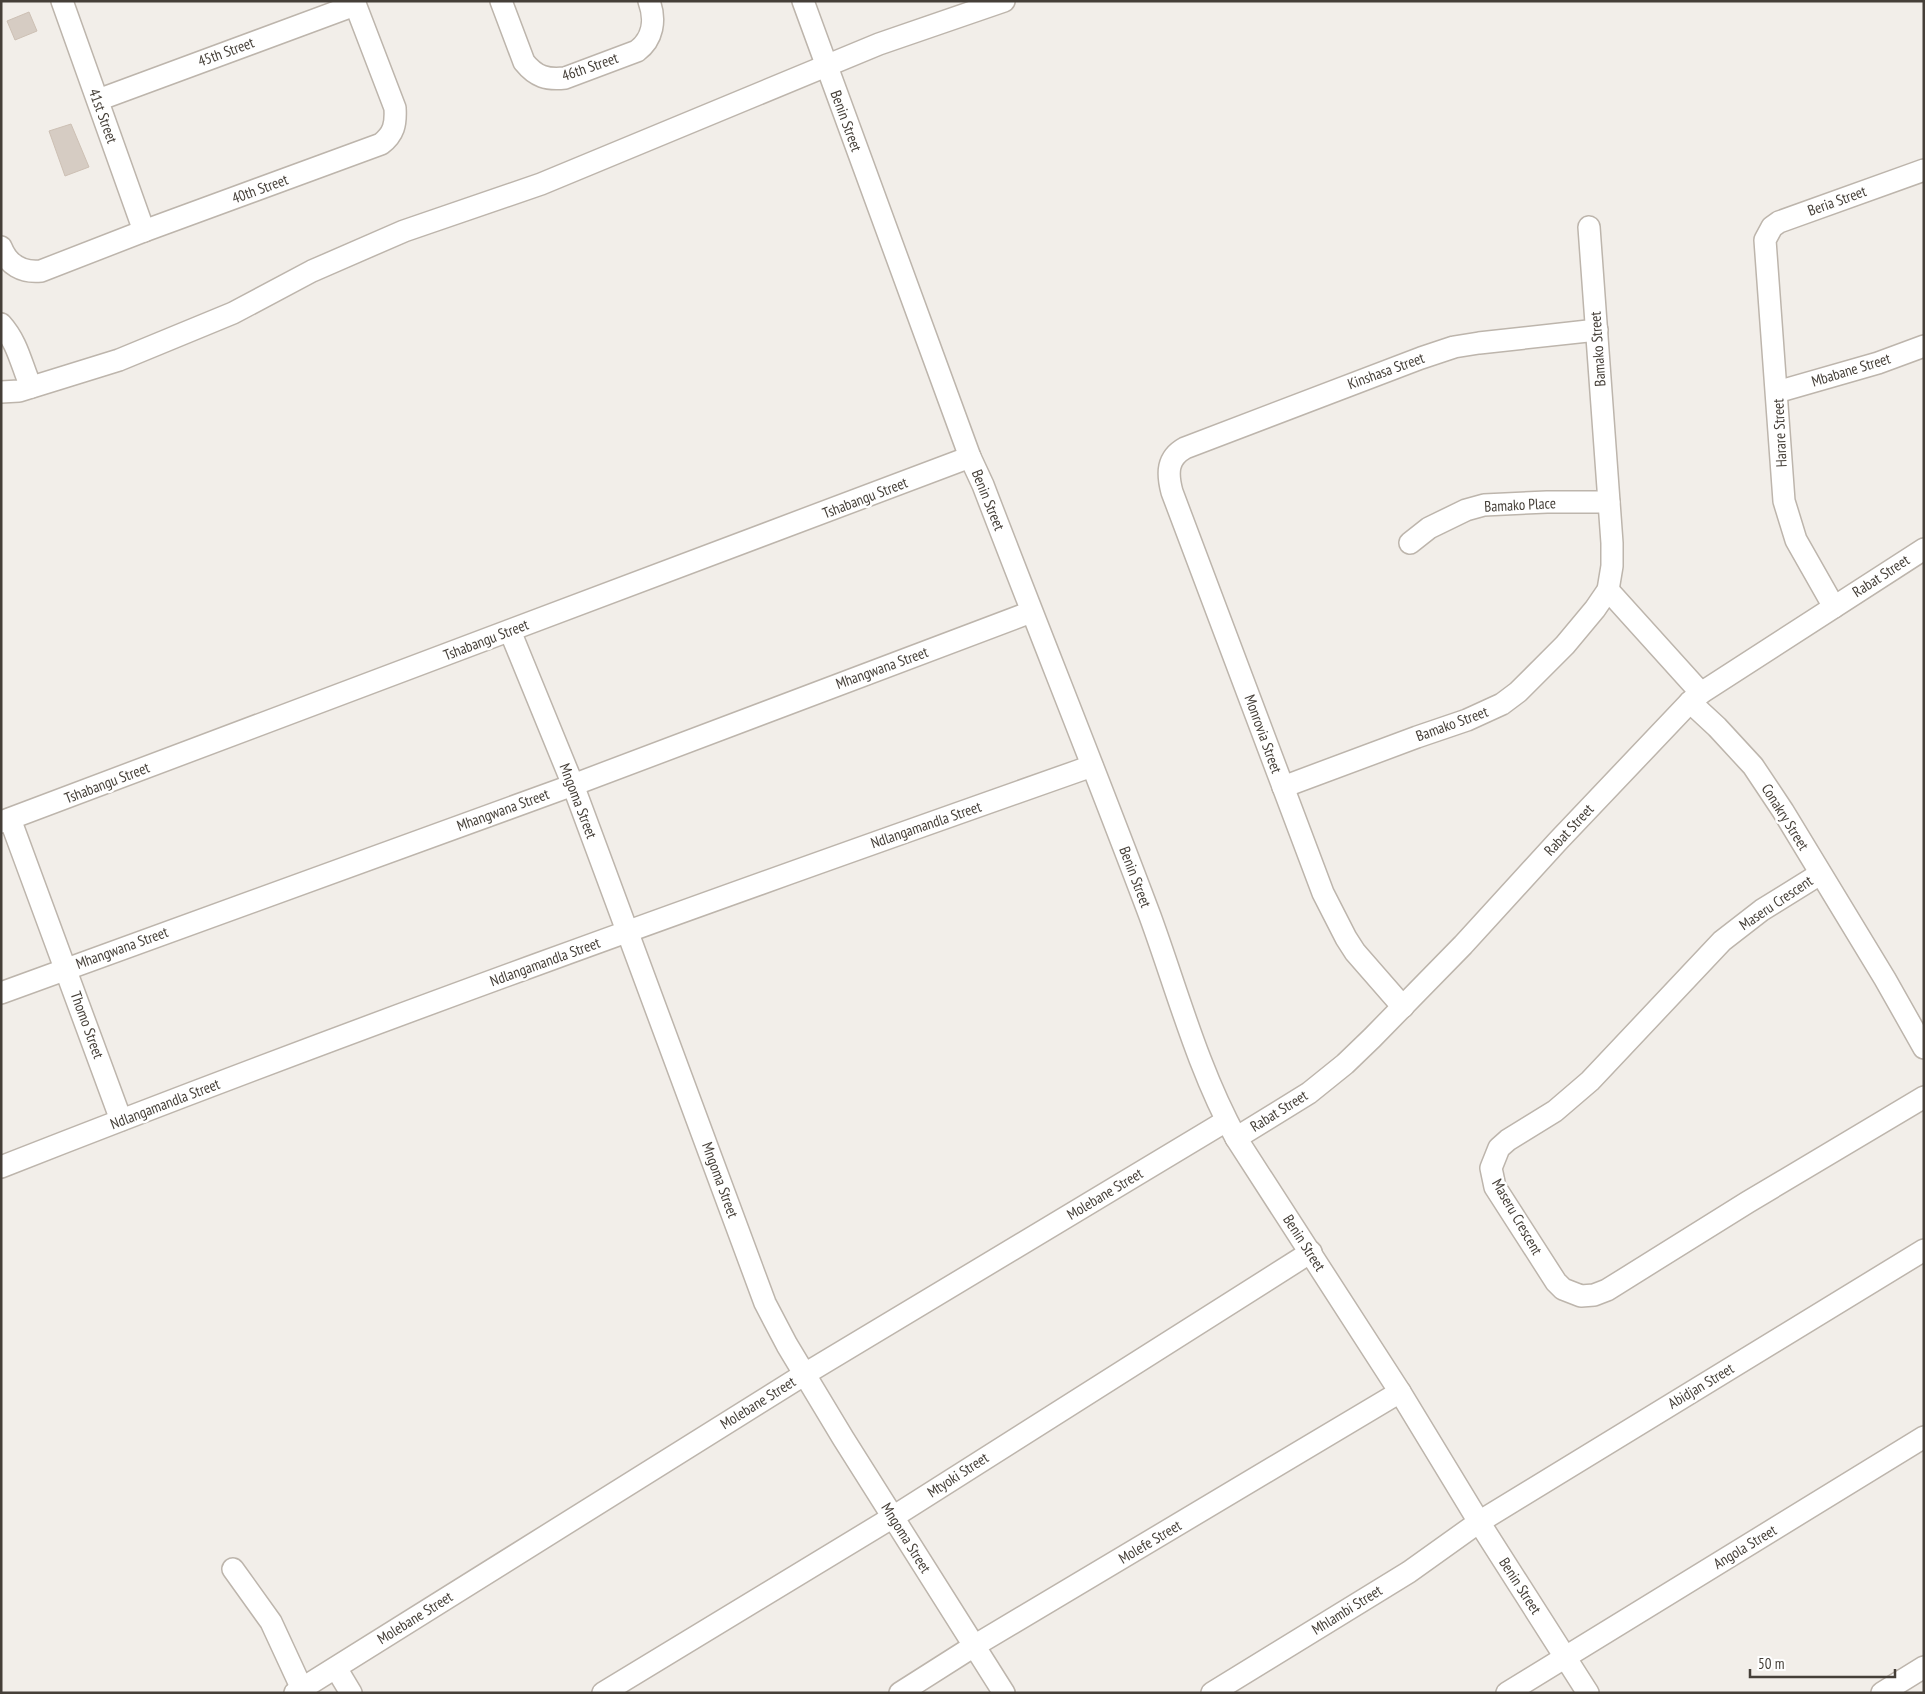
<svg xmlns="http://www.w3.org/2000/svg" width="1925" height="1694" font-family="'PT Sans Narrow',sans-serif">
  <style>
    .building { fill: #d6ccc3; stroke: #cdc0b4 }
    .lines { fill: none; stroke-linecap: round; stroke-linejoin: round }
    .minor-casing { stroke: #bdb5ac; stroke-width: 24 }
    .minor { stroke: #fff; stroke-width: 21 }
    .labels { text-anchor: middle; stroke-width: 5; stroke-linejoin: round; paint-order: stroke }
    .street-label { font-size: 15px; fill: #453f38; stroke: #fff }
  </style>
  <rect width="100%" height="100%" fill="#f2eee9"/>
  <g class="building">
    <path d="M29,12L37,31L15,40L7,21Z"/>
    <path d="M71,124L89,167L65,176L49,131Z"/>
  </g>
  <g class="lines">
    <defs>
      <g id="minor">
        <path d="M62,1L144,231"/>
        <path d="M501,1L524,62C536,77 547,80 565,78L637,51C653,39 656,20 649,1"/>
        <path d="M803,1L970,457L983,485C1038,629 1096,772 1150,916C1177,990 1198,1069 1236,1138L1400,1392L1479,1522L1588,1693"/>
        <path d="M98,100L355,5"/>
        <path d="M1,247C8,265 22,273 41,271L144,231L381,144C394,134 396,124 395,108L354,1"/>
        <path d="M1,324C18,343 21,364 31,387"/>
        <path d="M1,392L19,391L119,360L233,313L312,271L404,231L541,184L879,44L1004,1"/>
        <path d="M1777,392L1878,363L1924,346"/>
        <path d="M1410,543L1429,528L1466,510L1484,505L1547,502H1609"/>
        <path d="M1608,590L1701,693"/>
        <path d="M1834,607L1796,540L1784,501L1765,240L1772,227L1779,222L1924,170"/>
        <path d="M510,631L573,785L765,1303L787,1345L843,1438L1004,1693"/>
        <path d="M1690,702L1717,727L1753,766L1783,811L1885,979L1924,1048"/>
        <path d="M1283,787L1417,737L1467,720L1502,704L1518,692L1565,645L1595,609L1608,590L1612,566V543L1589,227"/>
        <path d="M10,819L121,1120"/>
        <path d="M1,822L970,457"/>
        <path d="M1820,874L1762,910L1722,941L1590,1081L1555,1111L1508,1140L1499,1148L1491,1168L1495,1187L1556,1282L1563,1289L1581,1296L1594,1295L1607,1290L1748,1202L1924,1097"/>
        <path d="M1,993L573,785L1031,612"/>
        <path d="M1403,1007L1355,952L1346,938L1323,893L1172,492C1167,473 1167,458 1185,448L1421,358L1454,347L1479,343L1597,330"/>
        <path d="M1236,1138L1309,1093L1345,1064L1372,1038L1463,945L1558,841L1690,702L1701,693L1924,549"/>
        <path d="M1,1167C362,1025 726,895 1092,766"/>
        <path d="M233,1569L271,1622L302,1689"/>
        <path d="M336,1668L351,1693"/>
        <path d="M295,1693L805,1374L1226,1121"/>
        <path d="M603,1693L893,1517L1311,1252"/>
        <path d="M900,1693L974,1646L1400,1392"/>
        <path d="M1212,1693L1409,1572L1479,1522L1924,1250"/>
        <path d="M1507,1693L1924,1437"/>
        <path d="M1882,1693L1924,1667"/>
      </g>
    </defs>
    <use href="#minor" class="minor-casing"/>
    <use href="#minor" class="minor"/>
  </g>
  <g class="labels">
    <g class="street-label">
      <text transform="translate(226 52) rotate(-20)" y="5">45th Street</text>
      <text transform="translate(590 67) rotate(-19)" y="5">46th Street</text>
      <text transform="translate(103 116) rotate(70)" y="5">41st Street</text>
      <text transform="translate(846 121) rotate(70)" y="5">Benin Street</text>
      <text transform="translate(260 189) rotate(-20)" y="5">40th Street</text>
      <text transform="translate(1837 201) rotate(-20)" y="5">Beria Street</text>
      <text transform="translate(1598 349) rotate(-94)" y="5">Bamako Street</text>
      <text transform="translate(1851 370) rotate(-17)" y="5">Mbabane Street</text>
      <text transform="translate(1386 371) rotate(-20)" y="5">Kinshasa Street</text>
      <text transform="translate(1780 433) rotate(-93)" y="5">Harare Street</text>
      <text transform="translate(865 498) rotate(-21)" y="5">Tshabangu Street</text>
      <text transform="translate(988 500) rotate(68)" y="5">Benin Street</text>
      <text transform="translate(1520 505) rotate(-3)" y="5">Bamako Place</text>
      <text transform="translate(1881 576) rotate(-33)" y="5">Rabat Street</text>
      <text transform="translate(486 640) rotate(-21)" y="5">Tshabangu Street</text>
      <text transform="translate(882 668) rotate(-20)" y="5">Mhangwana Street</text>
      <text transform="translate(1452 724) rotate(-20)" y="5">Bamako Street</text>
      <text transform="translate(1263 734) rotate(70)" y="5">Monrovia Street</text>
      <text transform="translate(107 783) rotate(-21)" y="5">Tshabangu Street</text>
      <text transform="translate(578 801) rotate(69)" y="5">Mngoma Street</text>
      <text transform="translate(503 810) rotate(-20)" y="5">Mhangwana Street</text>
      <text transform="translate(1785 817) rotate(58)" y="5">Conakry Street</text>
      <text transform="translate(926 825) rotate(-19)" y="5">Ndlangamandla Street</text>
      <text transform="translate(1569 830) rotate(-47)" y="5">Rabat Street</text>
      <text transform="translate(1135 877) rotate(69)" y="5">Benin Street</text>
      <text transform="translate(1776 903) rotate(-34)" y="5">Maseru Crescent</text>
      <text transform="translate(122 948) rotate(-20)" y="5">Mhangwana Street</text>
      <text transform="translate(545 962) rotate(-20)" y="5">Ndlangamandla Street</text>
      <text transform="translate(87 1025) rotate(70)" y="5">Thomo Street</text>
      <text transform="translate(165 1104) rotate(-21)" y="5">Ndlangamandla Street</text>
      <text transform="translate(1279 1111) rotate(-32)" y="5">Rabat Street</text>
      <text transform="translate(720 1180) rotate(70)" y="5">Mngoma Street</text>
      <text transform="translate(1105 1194) rotate(-31)" y="5">Molebane Street</text>
      <text transform="translate(1517 1217) rotate(60)" y="5">Maseru Crescent</text>
      <text transform="translate(1304 1243) rotate(57)" y="5">Benin Street</text>
      <text transform="translate(1701 1386) rotate(-31)" y="5">Abidjan Street</text>
      <text transform="translate(758 1403) rotate(-32)" y="5">Molebane Street</text>
      <text transform="translate(958 1475) rotate(-33)" y="5">Mtyoki Street</text>
      <text transform="translate(906 1538) rotate(58)" y="5">Mngoma Street</text>
      <text transform="translate(1150 1542) rotate(-31)" y="5">Molefe Street</text>
      <text transform="translate(1745 1547) rotate(-31)" y="5">Angola Street</text>
      <text transform="translate(1520 1586) rotate(57)" y="5">Benin Street</text>
      <text transform="translate(1347 1610) rotate(-32)" y="5">Mhlambi Street</text>
      <text transform="translate(415 1618) rotate(-32)" y="5">Molebane Street</text>
    </g>
  </g>
  <rect width="1925" height="1694" fill="none" stroke="#453f38" stroke-width="5"/>
  <path d="M1750 1669v8h145v-8" fill="none" stroke="#453f38" stroke-width="2.5"/>
  <text x="1758" y="1669" font-size="15" fill="#453f38" stroke="#ffffff" stroke-width="4" paint-order="stroke">50 m</text>
</svg>
